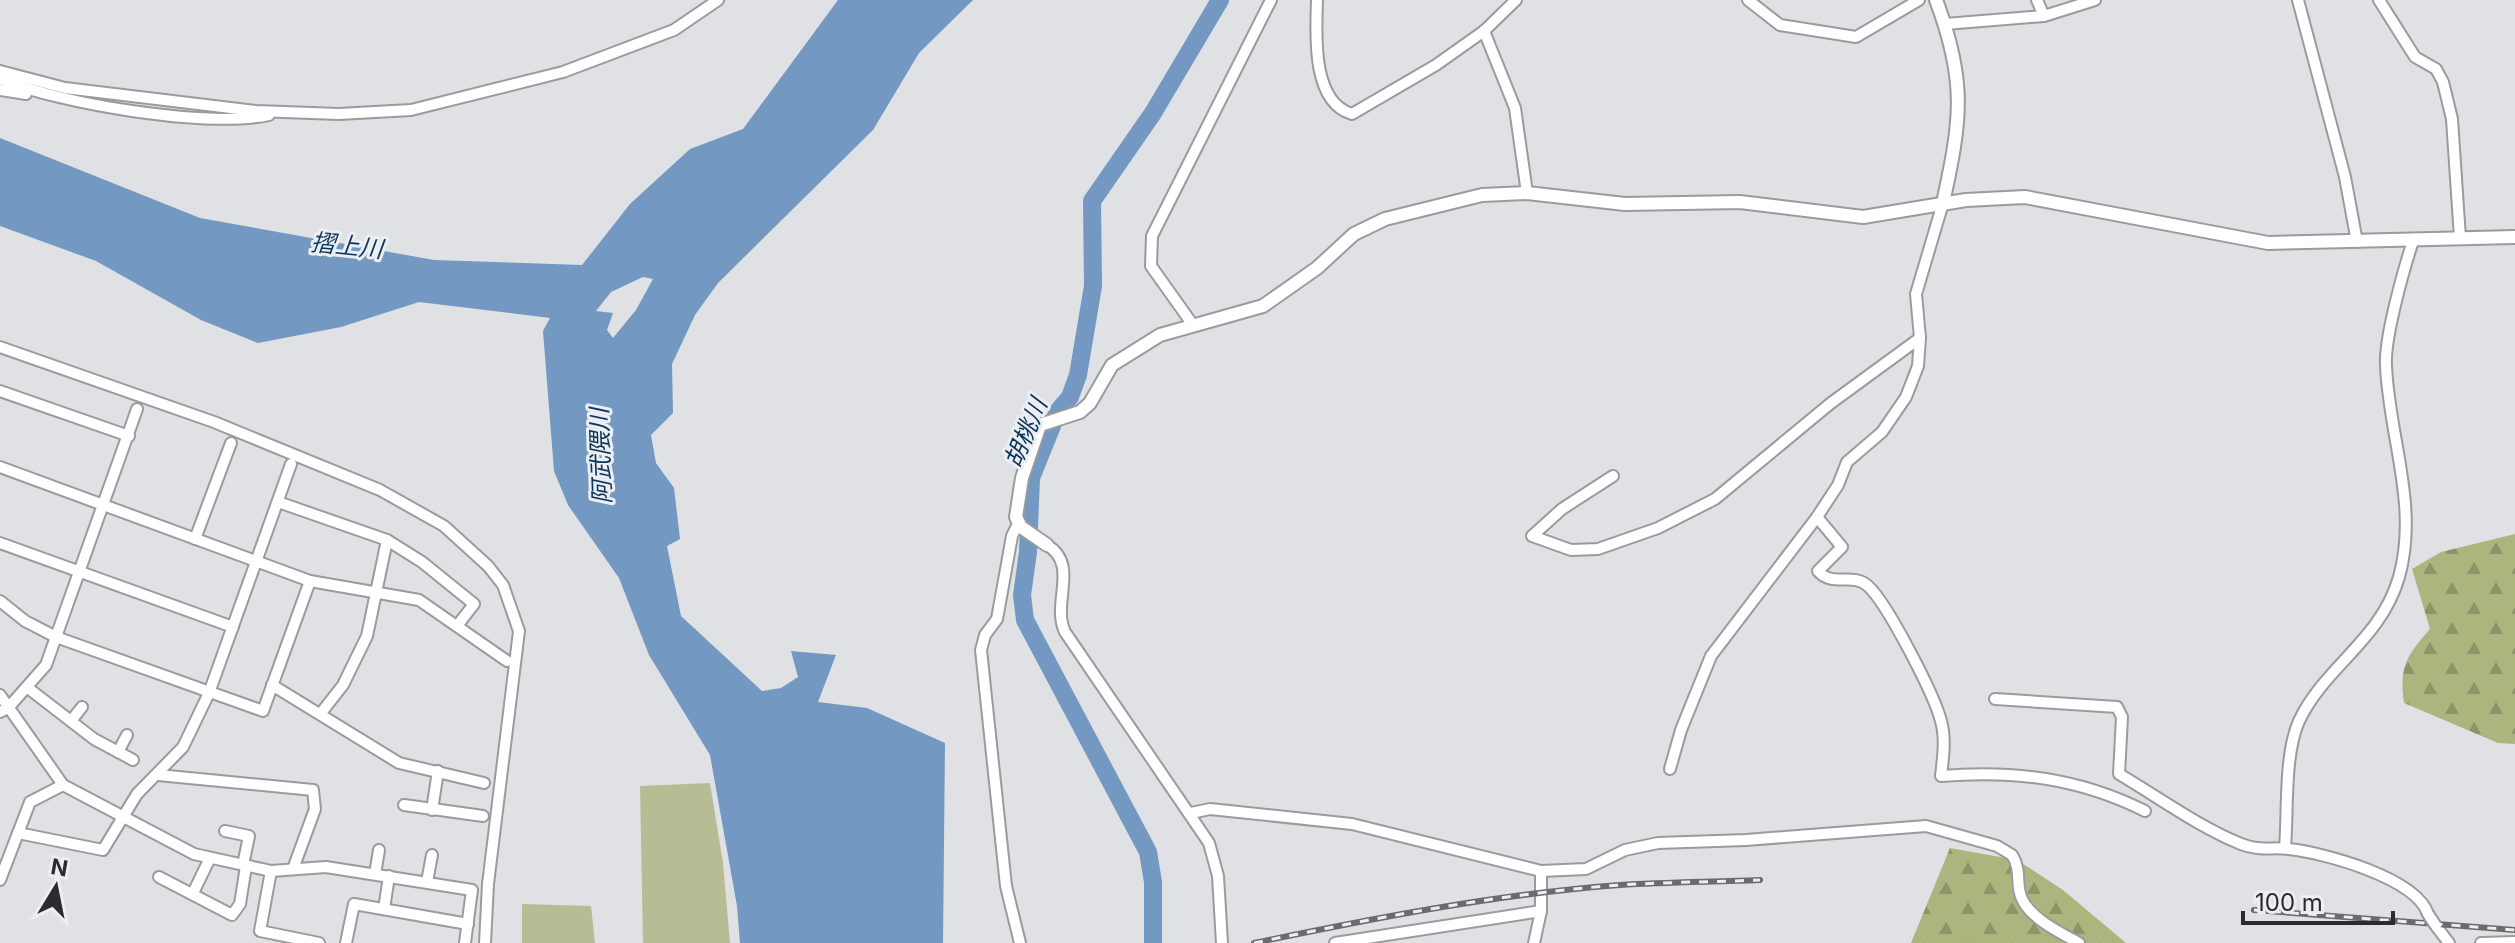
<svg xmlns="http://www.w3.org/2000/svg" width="2515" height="943" font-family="Inter,'Noto Sans JP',sans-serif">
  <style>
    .green { fill: #b8bc94 }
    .forest { fill: url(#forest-firs) }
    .water { fill: #7398c1; fill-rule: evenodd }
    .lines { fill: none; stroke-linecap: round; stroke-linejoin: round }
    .river { stroke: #7398c1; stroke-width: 18 }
    .minor-casing { stroke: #999b9d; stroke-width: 14 }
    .tertiary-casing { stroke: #999b9d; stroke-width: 16 }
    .minor { stroke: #fff; stroke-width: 10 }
    .tertiary { stroke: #fff; stroke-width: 12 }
    .rail-casing { stroke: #6a6b6d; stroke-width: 6 }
    .rail { stroke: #eceef1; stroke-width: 3; stroke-dasharray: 9; stroke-linecap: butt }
    .minor-bridge-casing { stroke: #999b9d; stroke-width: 14; stroke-linecap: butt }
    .minor-bridge { stroke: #fff; stroke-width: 10 }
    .labels { text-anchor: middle; stroke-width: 6; stroke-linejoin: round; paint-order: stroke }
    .water-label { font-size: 24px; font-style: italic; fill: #0c355c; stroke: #eceef1 }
  </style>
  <defs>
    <pattern id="forest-firs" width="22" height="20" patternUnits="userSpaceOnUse" patternTransform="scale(2)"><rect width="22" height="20" fill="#aeb47e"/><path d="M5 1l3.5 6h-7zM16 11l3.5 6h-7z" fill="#8e9368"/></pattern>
  </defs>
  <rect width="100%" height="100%" fill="#dfe1e4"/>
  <g class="green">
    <path d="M710,783L723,863L730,943H643L640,786Z"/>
    <path d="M522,904L591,906L595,943H522Z"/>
  </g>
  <g class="forest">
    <path d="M2515,534V744L2498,743L2404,703C2399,665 2407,656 2430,629L2412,569L2441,552Z"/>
    <path d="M1950,848L2017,860L2063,890L2126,943H1911Z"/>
  </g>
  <path class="water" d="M838,0H973L919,53L873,130L718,283L695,315L672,364L673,413L651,435L656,463L674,488L680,539L667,546L681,616L762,691L781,688L798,677L791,651L836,655L818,702L867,708L945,743L943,943H740L737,906L710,755L649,655L619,578L568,505L554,471L543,331L550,318L419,302L341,327L258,343L201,320L96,261L0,226V138L200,218L434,260L582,265L630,204L690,149L743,129ZM643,277L653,279L636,310L613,338L607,330L613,313L596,311L611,292Z"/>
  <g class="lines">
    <path class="river" d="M1153,943V882L1148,852L1025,620L1022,595L1028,552L1031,478L1058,411L1070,397L1078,375L1093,286L1092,201L1153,113L1220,0"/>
    <defs>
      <g id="minor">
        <path d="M1317,0C1316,33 1311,102 1352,114L1436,65L1484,31L1516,0"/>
        <path d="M1748,0L1780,25L1856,37L1919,0"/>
        <path d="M2037,0L2044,16"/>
        <path d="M2298,0L2345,177L2357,242"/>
        <path d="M2379,0L2415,57L2436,69L2443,82L2452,119L2460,238"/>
        <path d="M1945,24L2044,16L2095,0"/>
        <path d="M1484,31L1515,108L1527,193"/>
        <path d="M0,71L65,88L256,111L339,114L411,110L563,72L674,30L718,0"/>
        <path d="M0,79C61,104 206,128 269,115"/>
        <path d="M0,90L26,94"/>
        <path d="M1193,325L1151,266L1152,236L1271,0"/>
        <path d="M0,347L214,422L380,490L444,526L488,566L503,585L519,631L488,884L485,943"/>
        <path d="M0,391L129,436"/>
        <path d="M0,467L310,581L419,600L507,661"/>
        <path d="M1613,476L1562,509L1532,536L1571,550L1598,549L1658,528L1715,499L1831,403L1920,338"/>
        <path d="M278,502L387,540L422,562L474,604L457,626"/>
        <path d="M1817,517L1842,547L1818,571C1833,588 1853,572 1868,586C1887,603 1934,694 1941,721C1946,739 1943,758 1941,776C2014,770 2079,778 2145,811"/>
        <path d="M1018,524L1012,536L997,619L985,635L981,650L1006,886L1020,943"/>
        <path d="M195,539L231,443"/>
        <path d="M0,543L233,627"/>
        <path d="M1047,545C1080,565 1051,603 1065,632L1209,843L1218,876L1222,943"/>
        <path d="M0,601L25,621L56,637L263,711L310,581"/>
        <path d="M272,685L399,763L484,783"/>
        <path d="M28,688L94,739L133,760"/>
        <path d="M0,695L63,785L194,854L271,871L326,867L472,890L465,943"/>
        <path d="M1995,699L2117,707L2122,717L2119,774C2158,797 2199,827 2241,844C2258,851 2273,847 2289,849C2325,853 2416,878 2428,914"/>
        <path d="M0,712L8,708L46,665L137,409"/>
        <path d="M321,713L343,685L367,636L387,540"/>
        <path d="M71,721L82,707"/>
        <path d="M118,752L127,735"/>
        <path d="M1670,769L1681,730L1711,656L1817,517L1838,485L1847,462L1882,432L1906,397L1918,366L1920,338L1916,294L1943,203"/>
        <path d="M158,775L313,790L315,809L293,869"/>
        <path d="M404,805L483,816"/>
        <path d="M432,810L438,771"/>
        <path d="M1191,813L1210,809L1352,824L1541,871L1586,869L1625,850L1658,843L1746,840L1926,826L1997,846L2012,855C2022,870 2015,885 2022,899C2031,919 2061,933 2079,943"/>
        <path d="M225,831L249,836L243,865"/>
        <path d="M18,833L103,850L137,794L183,747L209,693L291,464"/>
        <path d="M2285,848C2288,812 2284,754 2299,721C2325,666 2381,640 2399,577C2419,506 2389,437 2386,366C2384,339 2404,268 2413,241"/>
        <path d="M271,871L260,931L319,943"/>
        <path d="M375,874L379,850"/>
        <path d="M159,877L232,915L240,904L246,866"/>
        <path d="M0,880L30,802L63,785"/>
        <path d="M427,882L432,855"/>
        <path d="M193,893L210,858"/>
        <path d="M384,909L389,876"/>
        <path d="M2436,926L2449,943"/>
        <path d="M346,943L354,904L468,924"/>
        <path d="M1335,943L1541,911"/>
        <path d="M1534,943L1541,911V871"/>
        <path d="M2481,943L2515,942"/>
      </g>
      <g id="tertiary">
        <path d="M1936,0C1967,82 1961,120 1943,203"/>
        <path d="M1047,545L1021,527L1016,517L1022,478L1040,425L1080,412L1090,403L1112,365L1160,335L1263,306L1317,268L1354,234L1385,219L1482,195L1527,193L1625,204L1740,202L1863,217L1966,200L2025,197L2268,243L2515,237"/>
      </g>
    </defs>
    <use href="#minor" class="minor-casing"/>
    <use href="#tertiary" class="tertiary-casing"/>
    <use href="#minor" class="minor"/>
    <use href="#tertiary" class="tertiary"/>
    <defs>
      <g id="rail">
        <path d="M2254,910L2515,930"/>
        <path d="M1254,943C1375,918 1497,894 1620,885C1667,882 1713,882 1760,880"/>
      </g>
    </defs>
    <use href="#rail" class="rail-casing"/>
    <use href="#rail" class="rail"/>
    <defs>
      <path id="minor-bridge" d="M2428,914L2436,926"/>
    </defs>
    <use href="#minor-bridge" class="minor-bridge-casing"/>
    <use href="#minor-bridge" class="minor-bridge"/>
  </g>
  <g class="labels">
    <g class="water-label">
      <text transform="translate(347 246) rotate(6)" y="8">摺上川</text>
      <text transform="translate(1026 433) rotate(-67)" y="8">胡桃川</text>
      <text transform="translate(601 456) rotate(-92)" y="8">阿武隈川</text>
    </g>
  </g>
  <g transform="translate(56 887) rotate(10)" stroke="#eceef1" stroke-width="6" paint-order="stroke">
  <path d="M0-6L14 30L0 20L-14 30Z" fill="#2b2c2d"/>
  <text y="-12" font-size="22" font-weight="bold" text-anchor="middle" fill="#2b2c2d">N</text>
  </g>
  <path d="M2243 911v12h150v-12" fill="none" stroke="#2b2c2d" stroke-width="4"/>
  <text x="2255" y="911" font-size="24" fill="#2b2c2d" stroke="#eceef1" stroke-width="6" paint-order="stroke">100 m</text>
</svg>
